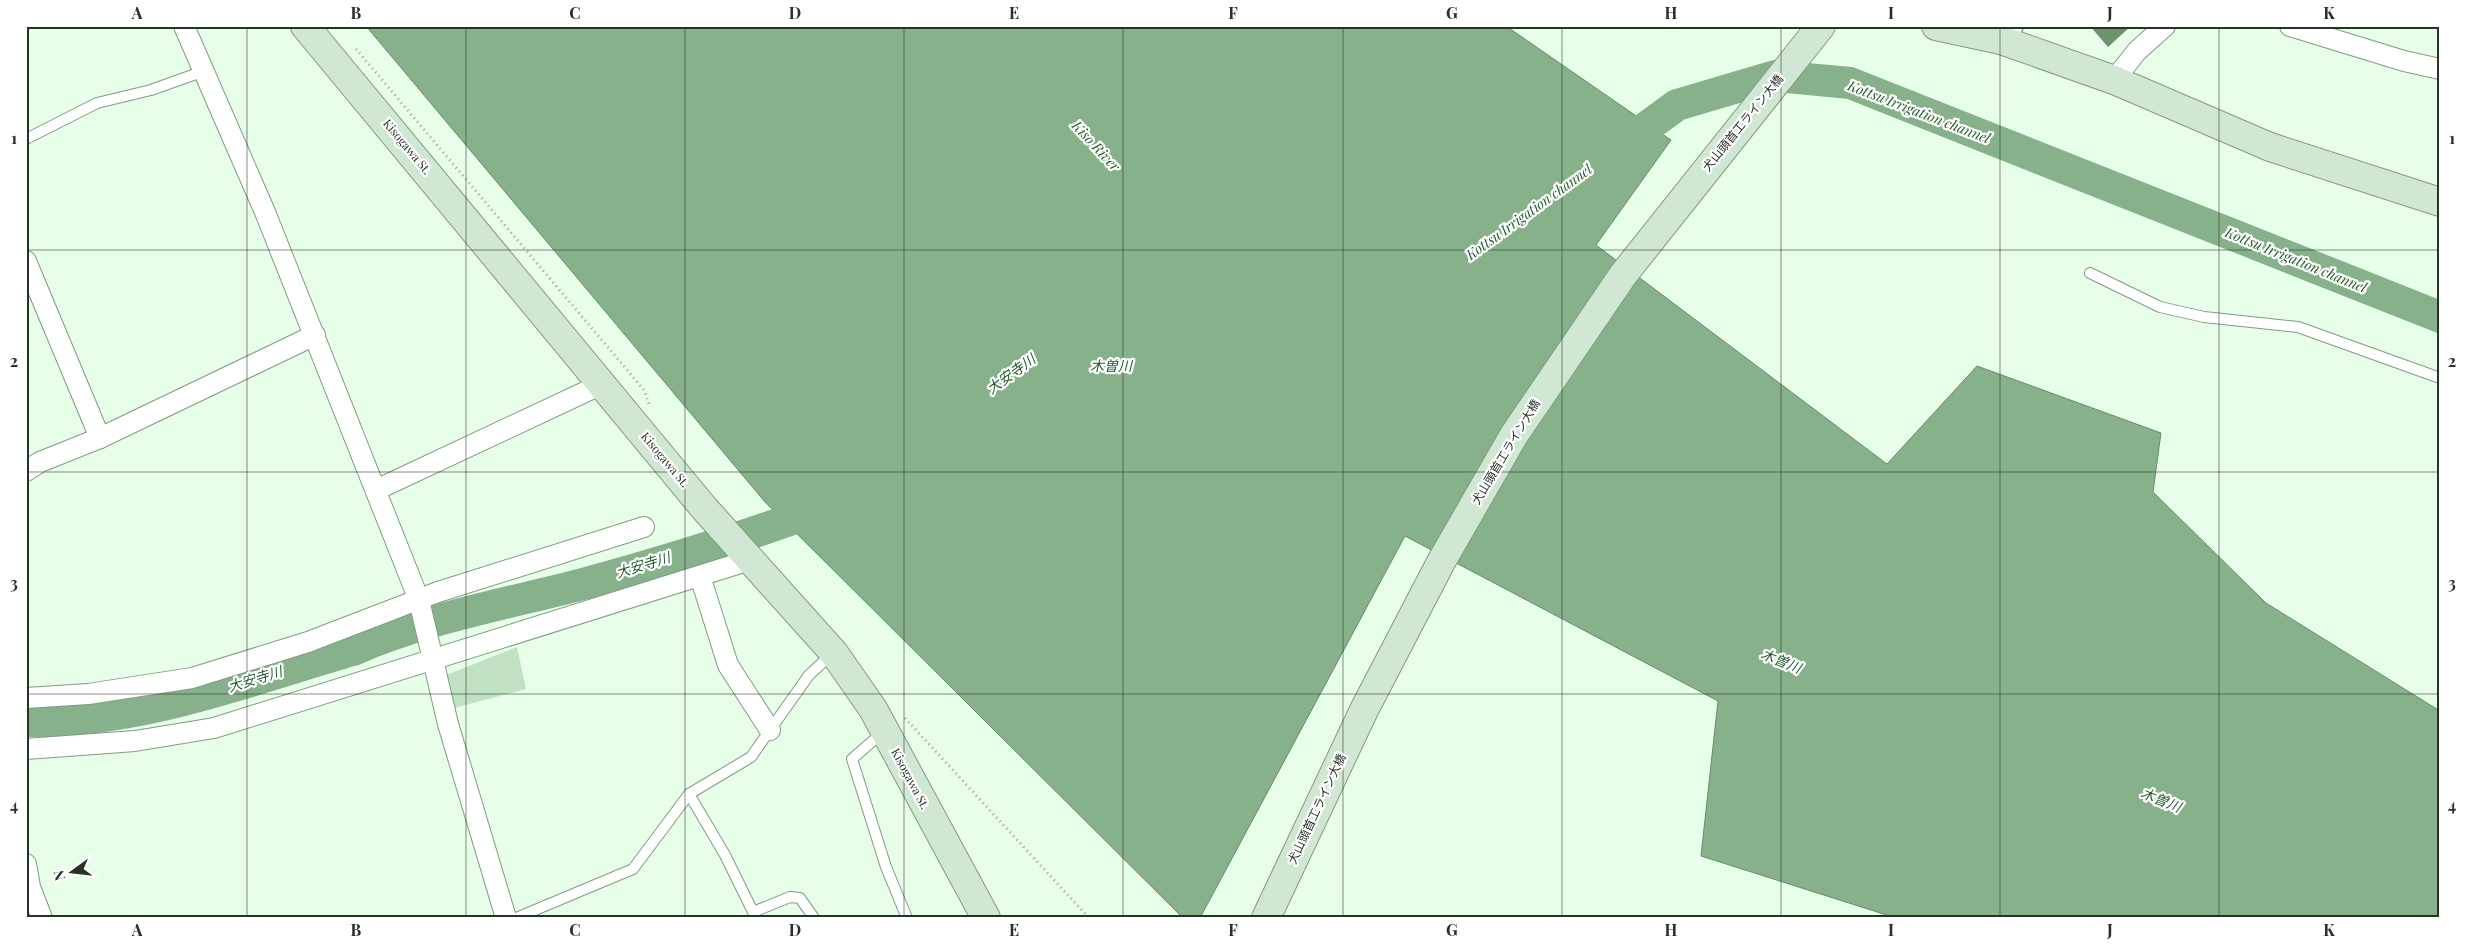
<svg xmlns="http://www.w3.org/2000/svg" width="2466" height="944" font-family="'Playfair Display','Noto Sans JP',serif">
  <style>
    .green { fill: #c0e2c2 }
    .water { fill: #87b18a; stroke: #6a8b6c }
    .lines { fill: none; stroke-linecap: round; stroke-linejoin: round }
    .river { stroke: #87b18a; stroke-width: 32 }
    .building { fill: #6a936e }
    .lane-casing { stroke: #819c82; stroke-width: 12 }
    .street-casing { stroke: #819c82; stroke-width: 22 }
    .secondary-casing { stroke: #819c82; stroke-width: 30 }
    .path { stroke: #92a493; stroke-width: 3; stroke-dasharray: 1 4; stroke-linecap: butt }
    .lane { stroke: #fff; stroke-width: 10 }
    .street { stroke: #fff; stroke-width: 20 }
    .secondary { stroke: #d0e7d3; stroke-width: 28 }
    .grid { fill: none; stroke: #263127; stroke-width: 1; stroke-opacity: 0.55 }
    .labels { text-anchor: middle; stroke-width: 4.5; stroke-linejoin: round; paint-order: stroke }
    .street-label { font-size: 12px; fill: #263127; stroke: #fff }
    .water-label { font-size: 14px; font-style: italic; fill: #205c2b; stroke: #fff }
    .neatline { fill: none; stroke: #263127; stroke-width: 2 }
    .grid-label { font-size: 16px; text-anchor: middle; font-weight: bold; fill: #263127 }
  </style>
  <rect width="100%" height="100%" fill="#e7fee8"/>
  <path class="green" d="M517,647L526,689L454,708L444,676Z"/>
  <path class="water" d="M366,26H1506L1671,140L1596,245L1887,464L1977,366L2161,433L2153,492L2266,603L2440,711V918H1896L1701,856L1718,701L1405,536L1200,918H1183L765,502Z"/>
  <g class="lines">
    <g class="river">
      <path d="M1614,151L1677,105L1775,76L1850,83L2440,317"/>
      <path d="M26,721C139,723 246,681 353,650C426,618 506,604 583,584C664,562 747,536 826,507"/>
    </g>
  </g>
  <path class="building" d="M2090,26H2131L2108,47Z"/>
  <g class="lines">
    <defs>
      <g id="lane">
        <path d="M26,139L97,103L151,90L204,71"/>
        <path d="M2090,273L2160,307L2204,317L2298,327L2440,378"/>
        <path d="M883,732L852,759L886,867L907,918"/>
        <path d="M689,794L725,855L753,912L790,897L800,898L814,918"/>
        <path d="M516,918L633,869L689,794L751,757L809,675L832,654"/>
      </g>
      <g id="street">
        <path d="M184,26L265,212L419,600L448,724L506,918"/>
        <path d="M2290,26L2404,61L2440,69"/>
        <path d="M2001,40L2013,26"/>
        <path d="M2114,80L2137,51L2165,26"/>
        <path d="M26,261L100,438"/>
        <path d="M26,471L40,462L100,438L315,335"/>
        <path d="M376,490L602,384"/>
        <path d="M700,576L728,665L770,730"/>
        <path d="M26,698L88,694L192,678L308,642L438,592L644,527"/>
        <path d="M26,749L135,741L214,728L750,560"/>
        <path d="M26,864L30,887L42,918"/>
      </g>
      <g id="secondary">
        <path d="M305,26L704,508L834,653L873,709L986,918"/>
        <path d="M1936,26L2001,40L2114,80L2270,147L2440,202"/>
        <path d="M1266,918L1364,710L1441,562L1514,435L1623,275L1821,26"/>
      </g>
    </defs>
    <use href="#lane" class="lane-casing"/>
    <use href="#street" class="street-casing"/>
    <use href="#secondary" class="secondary-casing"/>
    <g class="path">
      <path d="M356,49L644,390L649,404"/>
      <path d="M905,718L1089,918"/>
    </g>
    <use href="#lane" class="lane"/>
    <use href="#street" class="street"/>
    <use href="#secondary" class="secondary"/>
  </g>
  <path class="grid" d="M247,26V918M466,26V918M685,26V918M904,26V918M1123,26V918M1343,26V918M1562,26V918M1781,26V918M2000,26V918M2219,26V918M26,250H2440M26,472H2440M26,694H2440"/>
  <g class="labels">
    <g class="street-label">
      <text transform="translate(1743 123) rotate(-51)" y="4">犬山頭首工ライン大橋</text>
      <text transform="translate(407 147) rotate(50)" y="4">Kisogawa St.</text>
      <text transform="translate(1506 452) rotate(-59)" y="4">犬山頭首工ライン大橋</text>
      <text transform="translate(665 460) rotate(50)" y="4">Kisogawa St.</text>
      <text transform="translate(910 779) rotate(62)" y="4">Kisogawa St.</text>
      <text transform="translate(1317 809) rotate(-65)" y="4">犬山頭首工ライン大橋</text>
    </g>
    <g class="water-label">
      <text transform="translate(1919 112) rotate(21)" y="5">Kottsu Irrigation channel</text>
      <text transform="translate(1096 146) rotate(47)" y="5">Kiso River</text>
      <text transform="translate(1529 212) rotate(-36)" y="5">Kottsu Irrigation channel</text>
      <text transform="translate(2296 260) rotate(22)" y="5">Kottsu Irrigation channel</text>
      <text x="1111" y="371">木曽川</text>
      <text transform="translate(1011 374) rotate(-36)" y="5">大安寺川</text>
      <text transform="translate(643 565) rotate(-17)" y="5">大安寺川</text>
      <text transform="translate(1781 661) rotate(22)" y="5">木曽川</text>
      <text transform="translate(255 679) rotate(-17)" y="5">大安寺川</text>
      <text transform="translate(2161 800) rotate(22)" y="5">木曽川</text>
    </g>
  </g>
  <rect width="2466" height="944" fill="none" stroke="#ffffff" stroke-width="55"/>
  <g transform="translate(72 872) rotate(255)" stroke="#ffffff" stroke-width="4" paint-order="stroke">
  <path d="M0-4L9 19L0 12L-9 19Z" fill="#263127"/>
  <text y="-8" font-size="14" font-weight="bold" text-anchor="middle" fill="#263127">N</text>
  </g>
  <rect x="28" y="28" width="2410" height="888" class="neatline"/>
  <g class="grid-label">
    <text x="137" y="19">A</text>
    <text x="356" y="19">B</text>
    <text x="575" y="19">C</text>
    <text x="795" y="19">D</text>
    <text x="1014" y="19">E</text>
    <text x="1233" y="19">F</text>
    <text x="1452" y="19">G</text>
    <text x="1671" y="19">H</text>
    <text x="1891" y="19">I</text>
    <text x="2110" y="19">J</text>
    <text x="2329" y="19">K</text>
    <text x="14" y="144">1</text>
    <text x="2452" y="144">1</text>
    <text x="14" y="367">2</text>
    <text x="2452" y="367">2</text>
    <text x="14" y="589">3</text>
    <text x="2452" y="589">3</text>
    <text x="14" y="811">4</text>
    <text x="2452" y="811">4</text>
    <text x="137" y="936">A</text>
    <text x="356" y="936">B</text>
    <text x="575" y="936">C</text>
    <text x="795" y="936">D</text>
    <text x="1014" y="936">E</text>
    <text x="1233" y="936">F</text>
    <text x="1452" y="936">G</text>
    <text x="1671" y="936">H</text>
    <text x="1891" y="936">I</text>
    <text x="2110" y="936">J</text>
    <text x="2329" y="936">K</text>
  </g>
</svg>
